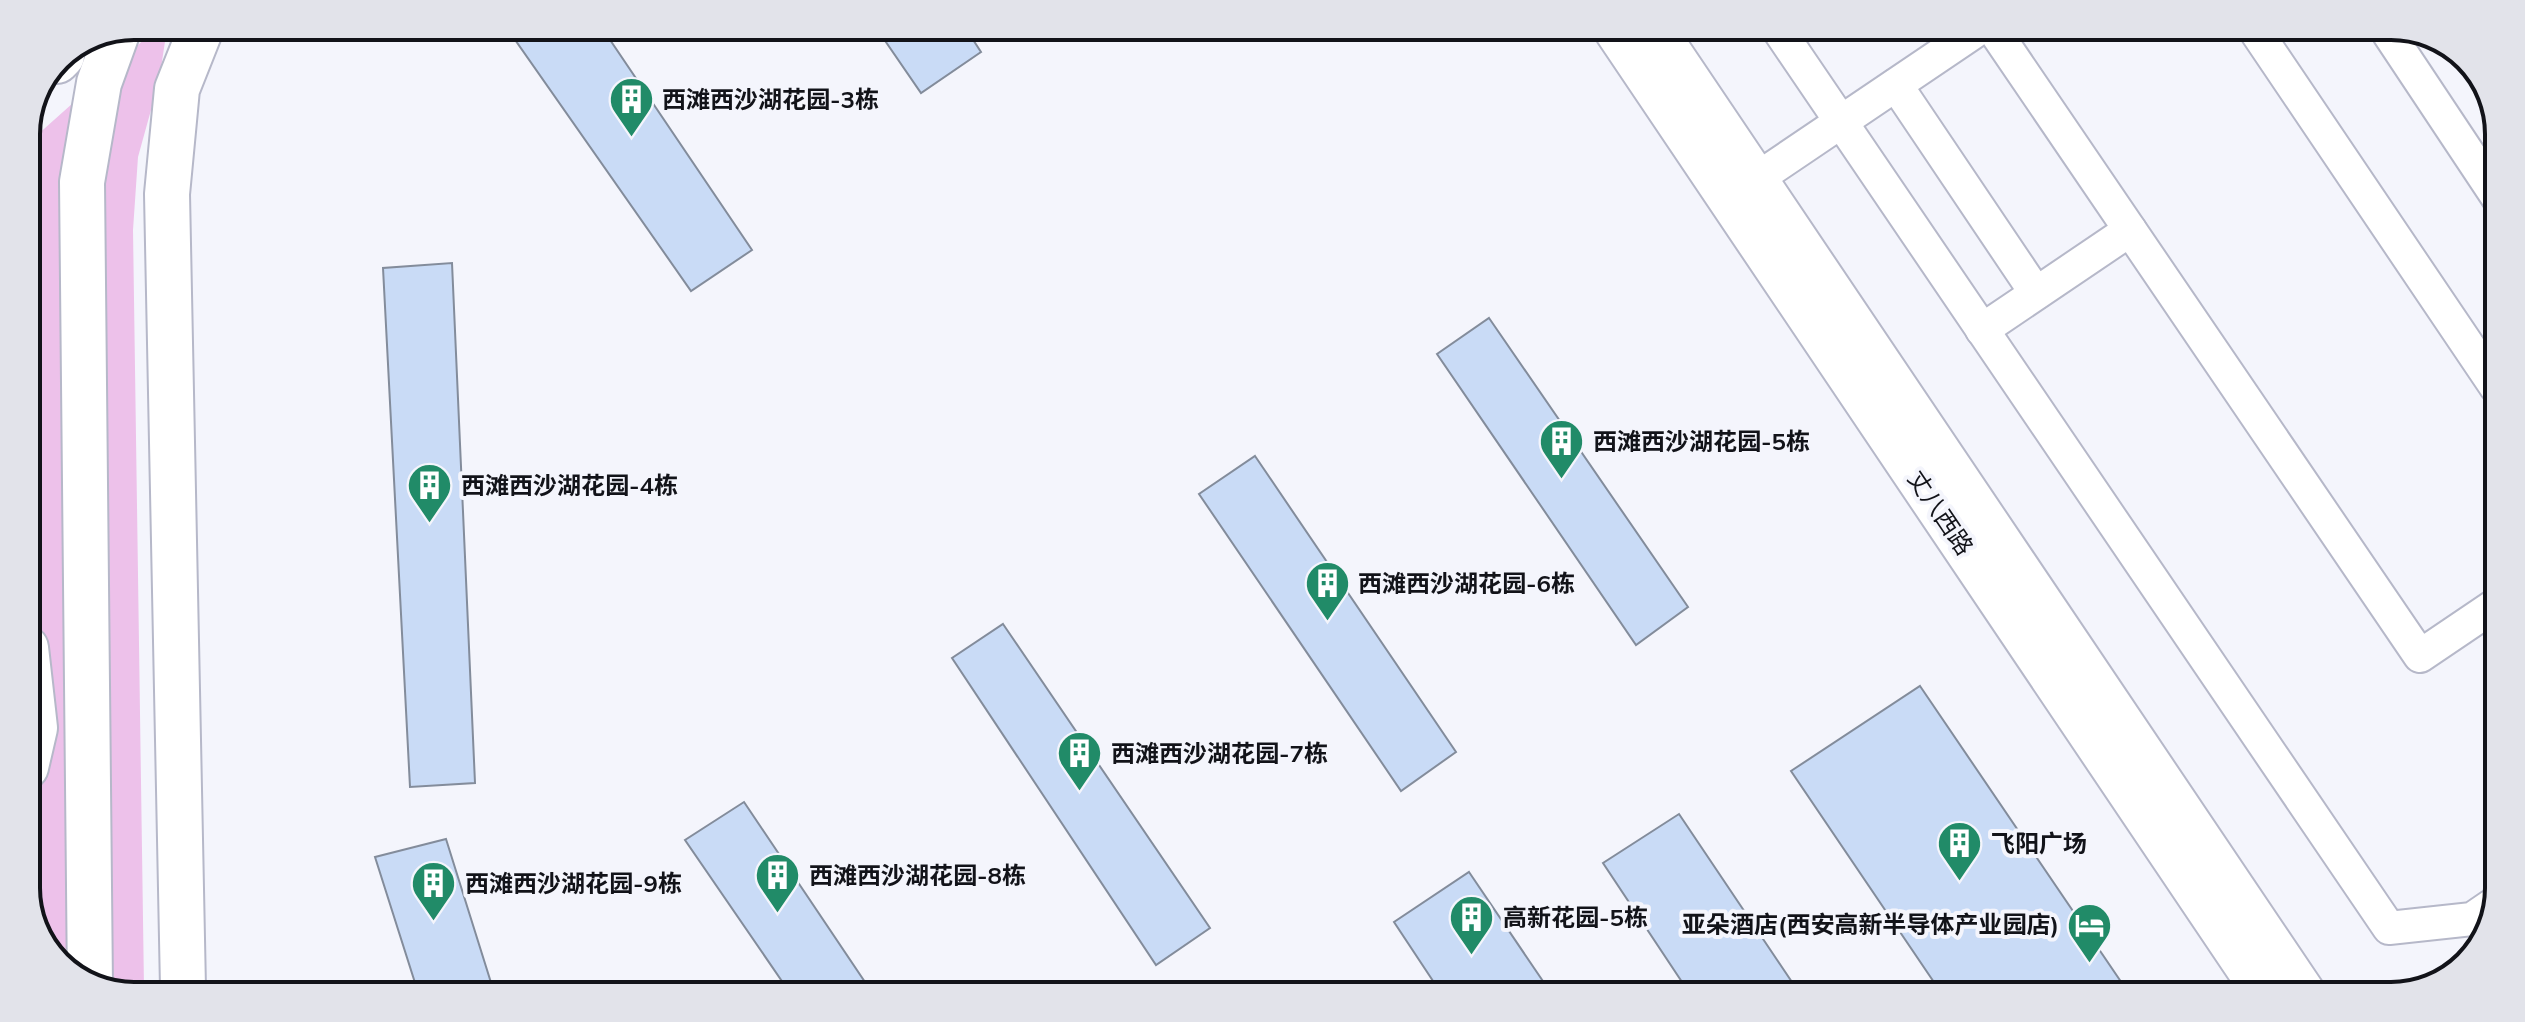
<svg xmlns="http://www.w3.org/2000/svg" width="2525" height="1022" font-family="Mulish,'Noto Sans SC',sans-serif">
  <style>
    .green { fill: #edc1ea }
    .building { fill: #c9dbf6; stroke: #838c9b; stroke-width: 2 }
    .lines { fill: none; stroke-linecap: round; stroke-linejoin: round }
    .minor-casing { stroke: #b6b8c9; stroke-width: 36 }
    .tertiary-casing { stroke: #b6b8c9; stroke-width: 44 }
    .secondary-casing { stroke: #b6b8c9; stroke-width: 48 }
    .trunk-casing { stroke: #b6b8c9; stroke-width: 48 }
    .minor { stroke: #fff; stroke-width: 32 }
    .tertiary { stroke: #fff; stroke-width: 40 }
    .secondary { stroke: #fff; stroke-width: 44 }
    .trunk { stroke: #fff; stroke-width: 44 }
    .labels { text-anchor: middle; stroke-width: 8; stroke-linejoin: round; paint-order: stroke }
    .poi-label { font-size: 24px; font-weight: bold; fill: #121319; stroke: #f4f5fc; text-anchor: start }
    .street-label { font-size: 24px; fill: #121319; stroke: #f4f5fc }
    .rim { fill: none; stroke: #121319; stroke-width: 4 }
  </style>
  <rect width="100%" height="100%" fill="#f4f5fc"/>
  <path class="green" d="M157,28L166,35L159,81L138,157L133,230L144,988H93L48,953L26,895V145Z"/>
  <g class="building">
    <path d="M506,27L602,28L752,250L691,291Z"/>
    <path d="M877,29H966L981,52L921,93Z"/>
    <path d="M452,263L475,783L410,787L383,268Z"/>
    <path d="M1489,318L1688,607L1636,645L1437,354Z"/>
    <path d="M1255,456L1456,752L1401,791L1199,494Z"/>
    <path d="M1003,624L1210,928L1156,965L952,658Z"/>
    <path d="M1920,686L2130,995L1942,994L1791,771Z"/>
    <path d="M744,802L871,991L788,990L685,840Z"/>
    <path d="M1679,814L1800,994H1690L1603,863Z"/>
    <path d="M446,839L493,989H417L375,857Z"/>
    <path d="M1469,872L1551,993H1441L1394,922Z"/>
  </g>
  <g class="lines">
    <defs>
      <g id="minor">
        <path d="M1780,32L2389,928L2472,919L2491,906"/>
        <path d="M1996,33L2420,656L2494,606"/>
        <path d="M2257,33L2496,387"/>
        <path d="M2389,34L2498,198"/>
        <path d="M1896,85L2036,293"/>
        <path d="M1737,192L1974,32"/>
        <path d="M1982,330L2130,230"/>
      </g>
      <g id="tertiary">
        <path d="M1615,31L2265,996"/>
        <path d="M1657,31L2307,996"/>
      </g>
      <g id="secondary">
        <path d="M57,61L62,56"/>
        <path d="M183,988L167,194L177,89L202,26"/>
      </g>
      <g id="trunk">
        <path d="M26,648L35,728L26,767"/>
        <path d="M90,986L82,182L99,83L117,33"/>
      </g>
    </defs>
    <use href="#minor" class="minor-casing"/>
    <use href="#tertiary" class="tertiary-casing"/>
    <use href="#secondary" class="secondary-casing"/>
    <use href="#trunk" class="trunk-casing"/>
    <use href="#minor" class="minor"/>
    <use href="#tertiary" class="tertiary"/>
    <use href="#secondary" class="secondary"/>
    <use href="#trunk" class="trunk"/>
  </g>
  <defs>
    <symbol id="building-pin" viewBox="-11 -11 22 30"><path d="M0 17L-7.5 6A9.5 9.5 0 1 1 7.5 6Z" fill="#218b68" stroke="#f4f5fc"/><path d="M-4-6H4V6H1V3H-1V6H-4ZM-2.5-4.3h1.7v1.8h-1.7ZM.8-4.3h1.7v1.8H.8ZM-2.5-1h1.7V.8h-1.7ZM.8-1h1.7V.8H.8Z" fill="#fff"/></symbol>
    <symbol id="hotel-pin" viewBox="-11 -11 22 30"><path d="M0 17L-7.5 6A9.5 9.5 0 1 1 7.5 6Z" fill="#218b68" stroke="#f4f5fc"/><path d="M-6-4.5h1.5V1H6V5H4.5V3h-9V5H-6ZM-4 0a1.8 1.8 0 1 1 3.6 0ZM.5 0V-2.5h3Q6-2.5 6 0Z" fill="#fff"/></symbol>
  </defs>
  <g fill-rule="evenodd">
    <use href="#building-pin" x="606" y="74" width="51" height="69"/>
    <use href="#building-pin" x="1536" y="416" width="51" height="69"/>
    <use href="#building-pin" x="404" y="460" width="51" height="69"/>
    <use href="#building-pin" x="1302" y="558" width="51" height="69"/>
    <use href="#building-pin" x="1054" y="728" width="51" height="69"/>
    <use href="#building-pin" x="1934" y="818" width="51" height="69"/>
    <use href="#building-pin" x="752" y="850" width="51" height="69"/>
    <use href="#building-pin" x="408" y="858" width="51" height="69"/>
    <use href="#building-pin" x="1446" y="892" width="51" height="69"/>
    <use href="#hotel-pin" x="2064" y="900" width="51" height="69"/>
  </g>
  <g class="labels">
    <g class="poi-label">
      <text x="662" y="108">西滩西沙湖花园-3栋</text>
      <text x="1593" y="450">西滩西沙湖花园-5栋</text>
      <text x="461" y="494">西滩西沙湖花园-4栋</text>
      <text x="1358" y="592">西滩西沙湖花园-6栋</text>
      <text x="1111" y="762">西滩西沙湖花园-7栋</text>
      <text x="1991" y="852">飞阳广场</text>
      <text x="809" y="884">西滩西沙湖花园-8栋</text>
      <text x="465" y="892">西滩西沙湖花园-9栋</text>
      <text x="1503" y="926">高新花园-5栋</text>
      <text x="2059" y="933" text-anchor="end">亚朵酒店(西安高新半导体产业园店)</text>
    </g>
    <g class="street-label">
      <text transform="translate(1940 513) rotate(56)" y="8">丈八西路</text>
    </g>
  </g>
  <path d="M0 0H2525V1022H0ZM134 40H2391A94 94 0 0 1 2485 134V888A94 94 0 0 1 2391 982H134A94 94 0 0 1 40 888V134A94 94 0 0 1 134 40Z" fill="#e2e3ea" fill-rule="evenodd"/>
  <path class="rim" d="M134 40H2391A94 94 0 0 1 2485 134V888A94 94 0 0 1 2391 982H134A94 94 0 0 1 40 888V134A94 94 0 0 1 134 40Z"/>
</svg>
